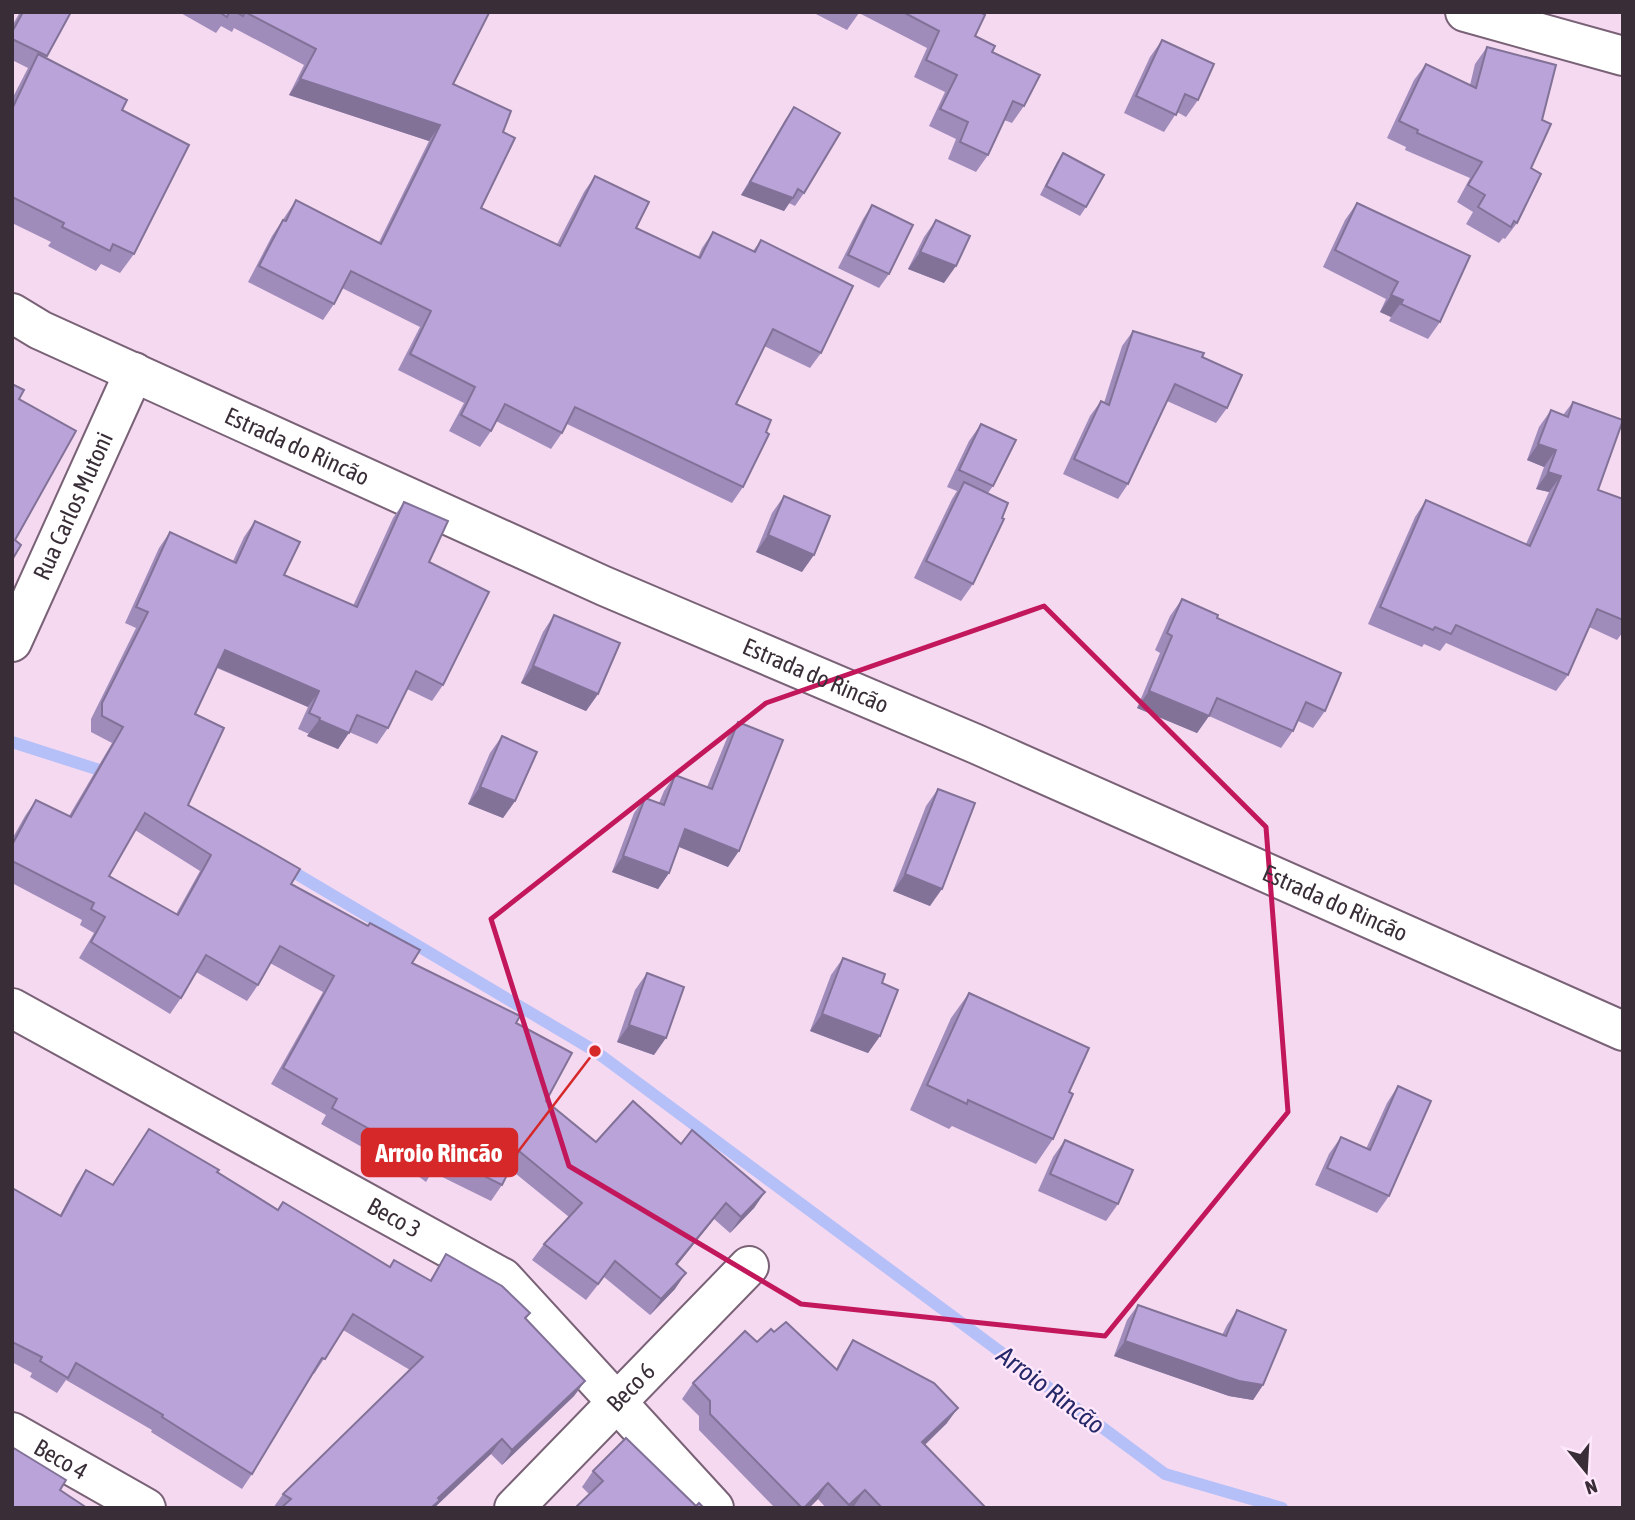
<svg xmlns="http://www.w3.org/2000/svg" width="1635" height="1520" font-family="'Asap Condensed',sans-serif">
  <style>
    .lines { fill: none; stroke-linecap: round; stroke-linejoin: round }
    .stream { stroke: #b6c0f8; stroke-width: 12 }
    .minor-casing { stroke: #796176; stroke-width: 42 }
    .tertiary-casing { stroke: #796176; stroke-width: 42 }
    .minor { stroke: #fff; stroke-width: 38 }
    .tertiary { stroke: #fff; stroke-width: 38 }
    .wall { fill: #a08cbb; fill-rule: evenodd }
    .shaded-wall { fill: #827298 }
    .building { fill: #baa3d9; stroke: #827298; stroke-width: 2; fill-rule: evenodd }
    .marked { fill: none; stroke: #c2185b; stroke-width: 5; stroke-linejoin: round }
    .labels { text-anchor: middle; stroke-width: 5; stroke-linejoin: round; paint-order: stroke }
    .street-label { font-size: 24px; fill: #392e37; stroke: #ffe8fb }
    .water-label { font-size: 26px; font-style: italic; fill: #252868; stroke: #ffe8fb }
    .leader { fill: none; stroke: #d62828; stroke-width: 2.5 }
    .callout-dot { fill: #d62828; stroke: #ffe8fb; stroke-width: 2.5 }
    .callout { fill: #d62828; stroke: #d62828; stroke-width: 2.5 }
    .callout-label { font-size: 26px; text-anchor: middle; font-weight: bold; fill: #fff }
  </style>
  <rect width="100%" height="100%" fill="#f5d9f1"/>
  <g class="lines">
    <g class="stream">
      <path d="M12,742L112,774"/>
      <path d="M285,867L595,1051L1165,1474L1282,1508"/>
    </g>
    <defs>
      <g id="minor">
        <path d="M1465,12L1623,56"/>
        <path id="s1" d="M12,642L134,372"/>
        <path id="s2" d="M12,1008L503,1278L714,1508"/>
        <path id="s3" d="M12,1432L146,1508"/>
        <path id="s4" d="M514,1508L749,1266"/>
      </g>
      <g id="tertiary">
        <path id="s5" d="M12,313L40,330L604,586L976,744L1623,1031"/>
      </g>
    </defs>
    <use href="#minor" class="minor-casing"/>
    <use href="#tertiary" class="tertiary-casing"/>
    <use href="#minor" class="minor"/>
    <use href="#tertiary" class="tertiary"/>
  </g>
  <g class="wall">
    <path d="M20,12H71L46,58L122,110L134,254L120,273L101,264L96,271L48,246L51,242L12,223V99L28,68L12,60V26Z"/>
    <path d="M179,12H488L453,84L503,132L481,208L557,244L584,192L595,176L636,228L698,257L702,248L713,232L753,251L761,240L821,353L810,368L764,346L736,404L743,487L732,503L567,424L562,433L551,449L496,421L491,431L480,447L449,431L464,403L398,370L420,327L342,288L334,304L323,320L248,282L272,236L296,200L379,242L429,141L289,95L304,65L234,28L232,32L221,26L216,33Z"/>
    <path d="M812,12H980L975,36L992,52L1024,106L1012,123L1004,120L988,155L976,172L948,159L956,139L929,126L945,92L914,77L927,48L859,13L847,30Z"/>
    <path d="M1162,40L1198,100L1186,117L1177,112L1164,132L1124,113L1150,57Z"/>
    <path d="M1487,47L1542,120L1517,223L1505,239L1503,238L1499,243L1466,224L1473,212L1457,202L1470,178L1405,150L1406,147L1387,138L1414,80L1426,64L1470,85L1475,64Z"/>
    <path d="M794,107L804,193L795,206L789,203L784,211L741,195L785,120Z"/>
    <path d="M1063,153L1086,207L1080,216L1040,195L1057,162Z"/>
    <path d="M1357,203L1440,322L1428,339L1389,321L1391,317L1380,312L1386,299L1323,267L1345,220Z"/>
    <path d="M872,205L889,274L879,288L838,268L863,219Z"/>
    <path d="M936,220L944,283L908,269L924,237Z"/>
    <path d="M1133,331L1202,357L1227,408L1216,423L1167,401L1128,484L1118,499L1063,474L1090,416L1101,401L1104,403L1122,346Z"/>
    <path d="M1573,402L1598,490L1623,499V632L1617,640L1589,627L1568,675L1556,691L1446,643L1440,651L1424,644L1422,647L1368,624L1415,517L1426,500L1526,544L1549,492L1536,489L1544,467L1527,460L1539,427L1551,410L1563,415Z"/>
    <path d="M981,424L993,486L988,493L973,584L961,601L914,578L952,499L957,491L947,487L969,441Z"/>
    <path d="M784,496L802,572L756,552L772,513Z"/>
    <path d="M404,502L429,562L443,685L432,701L407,689L388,728L377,744L349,732L338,749L307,736L309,734L298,729L308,707L217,668L195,714L188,805L291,884L412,963L516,1023L546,1101L596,1142L681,1144L765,1192L754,1208L730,1233L714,1219L677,1265L675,1289L650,1315L604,1277L586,1300L532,1260L544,1244L569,1217L510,1169L502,1185L491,1201L432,1172L426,1182L383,1150L378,1156L321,1124L326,1115L271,1084L323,992L270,963L258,985L247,1001L196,972L181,998L170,1014L79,958L94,933L80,925L82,920L12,883V839L25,816L36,800L69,816L112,743L91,732V719L136,628L125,623L159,548L170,532L233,561L244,537L255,521L284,575L353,606L393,518ZM135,830L200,871L176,914L109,876Z"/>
    <path d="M1182,599L1217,618L1325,711L1313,728L1298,721L1293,731L1281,748L1209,716L1197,733L1137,708L1160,653L1155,650L1170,616Z"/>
    <path d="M554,615L598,694L586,711L521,683L543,632Z"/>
    <path d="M738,722L728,867L679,846L669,873L658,889L612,872L634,813L645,798L659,803L664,791L675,775L707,787L727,738Z"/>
    <path d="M502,736L515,801L503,818L468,804L490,753Z"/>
    <path d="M938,789L930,906L893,891L926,806Z"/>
    <path d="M843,958L882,983L880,1036L868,1053L810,1031L831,975Z"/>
    <path d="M647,973L654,1055L617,1042L635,990Z"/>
    <path d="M969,993L1069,1092L1053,1139L1036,1164L952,1126L949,1129L910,1110L951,1018Z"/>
    <path d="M1398,1086L1389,1196L1377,1213L1315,1185L1329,1154L1341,1137L1366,1149L1387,1103Z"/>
    <path d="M149,1129L277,1209L389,1267L394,1260L430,1280L446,1254L530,1313L526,1319L585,1381L574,1396L502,1465L491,1454L434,1508H273L283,1494L410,1370L343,1330L314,1374H313L252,1474L242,1489L151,1432L152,1430L66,1380L57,1393L30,1377L32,1373L12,1362V1188L60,1215L76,1185L86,1170L112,1185Z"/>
    <path d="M1065,1140L1118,1204L1106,1221L1038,1191L1053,1157Z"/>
    <path d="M1138,1305L1222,1335L1227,1325L1237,1310L1263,1385L1253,1400L1229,1396L1114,1356L1127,1320Z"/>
    <path d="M774,1332L836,1369L843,1355L853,1340L947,1423L925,1445L986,1508H856L854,1506L852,1508H826L818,1499L809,1508H775L699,1430V1416L682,1399L693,1383Z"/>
    <path d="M593,1471L696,1506L589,1494L582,1487Z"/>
  </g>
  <g class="shaded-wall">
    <path d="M300,79L440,125L429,141L289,95Z"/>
    <path d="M750,182L793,198L784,211L741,195Z"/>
    <path d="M920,252L956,266L944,283L908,269Z"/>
    <path d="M1391,295L1403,300L1391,317L1380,312Z"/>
    <path d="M1538,444L1556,450L1544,467L1527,460Z"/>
    <path d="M1548,472L1561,476L1549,492L1536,489Z"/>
    <path d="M768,535L814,555L802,572L756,552Z"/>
    <path d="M225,650L319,691L308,707L214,666Z"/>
    <path d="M533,666L598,694L586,711L521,683Z"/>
    <path d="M1149,691L1209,716L1197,733L1137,708Z"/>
    <path d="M319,720L349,733L338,749L307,736Z"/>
    <path d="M480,787L515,801L503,818L468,804Z"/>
    <path d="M685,829L739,851L728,867L674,845Z"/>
    <path d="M623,856L669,873L658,889L612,872Z"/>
    <path d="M905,874L942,889L930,906L893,891Z"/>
    <path d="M822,1014L880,1036L868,1053L810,1031Z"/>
    <path d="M629,1025L666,1038L654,1055L617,1042Z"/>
    <path d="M765,1192L754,1208L730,1233L741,1217Z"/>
    <path d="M726,1203L714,1219L665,1280L676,1264Z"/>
    <path d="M686,1273L675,1289L650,1315L661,1299Z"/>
    <path d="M1125,1341L1263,1385L1253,1400L1229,1396L1114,1356Z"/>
    <path d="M585,1381L574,1396L502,1465L512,1450Z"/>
    <path d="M958,1408L947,1423L911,1458L922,1442Z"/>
    <path d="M502,1439L491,1454L434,1508H431L438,1498Z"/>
    <path d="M828,1483L818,1499L809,1508H804Z"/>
    <path d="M865,1490L854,1506L852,1508H848Z"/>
  </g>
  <g class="building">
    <path d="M23,12H71L47,56L12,39V32Z"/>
    <path d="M219,12H229L227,17Z"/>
    <path d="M236,12H488L489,13L453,84L511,111L503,132L515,138L481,208L560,246L595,176L649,202L636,228L700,258L713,232L755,252L761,240L853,286L821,353L773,329L736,404L771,420L766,432L769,434L743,487L575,407L562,433L505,404L491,431L461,415L475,387L410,354L431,311L351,271L334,304L259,266L283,220L286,221L296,200L381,244L440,125L300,79L316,49L245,12L243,16Z"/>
    <path d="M903,12H980L985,15L975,36L995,46L992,52L1040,75L1024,106L1013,101L988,155L960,142L968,122L940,109L957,75L926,60L939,31Z"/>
    <path d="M1162,40L1214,64L1198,100L1185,94L1176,115L1136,96Z"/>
    <path d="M1487,47L1556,65L1542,120L1551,124L1531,168L1541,174L1517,223L1514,221L1511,227L1478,207L1485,195L1468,185L1482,162L1417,133L1418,130L1399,121L1426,64L1476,88Z"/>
    <path d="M38,54L127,100L122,110L189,145L134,254L113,244L110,251L62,227L64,223L12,197V109Z"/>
    <path d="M794,107L840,133L804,193L798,189L793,198L750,182Z"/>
    <path d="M1063,153L1104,175L1086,207L1046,186Z"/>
    <path d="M1357,203L1470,256L1440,322L1401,304L1403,300L1391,295L1398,282L1335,250Z"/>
    <path d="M872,205L913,225L889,274L848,255Z"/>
    <path d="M936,220L970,236L956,266L920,252Z"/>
    <path d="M1133,331L1204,353L1202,357L1242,375L1227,408L1175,384L1128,484L1074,459L1101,401L1109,405Z"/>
    <path d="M12,384L24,390L19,399L76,431L15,540L21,545L12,560Z"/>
    <path d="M1573,402L1623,420L1598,490L1623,499V620L1597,609L1568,675L1456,625L1451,634L1435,627L1433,630L1380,607L1426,500L1530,546L1561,476L1548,472L1556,450L1538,444L1551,410L1568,417Z"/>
    <path d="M981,424L1016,440L993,486L959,470Z"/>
    <path d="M964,482L1008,503L1002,518L1004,519L973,584L926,561Z"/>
    <path d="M784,496L830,516L814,555L768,535Z"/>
    <path d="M404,502L448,521L429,562L489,592L443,685L416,671L388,728L357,715L349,733L319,720L320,718L309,713L319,691L225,650L195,714L224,728L188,805L300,869L291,884L368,926L370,923L420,950L412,963L520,1016L516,1023L572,1053L546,1101L596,1142L633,1101L681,1144L692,1130L765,1192L741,1217L726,1203L676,1264L686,1273L661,1299L615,1261L598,1284L544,1244L582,1203L519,1151L502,1185L442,1155L437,1165L394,1134L389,1140L332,1108L337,1099L283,1068L334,976L280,946L258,985L206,955L181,998L91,942L105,917L91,909L94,903L12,861V845L36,800L71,817L123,727L102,716V703L148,612L136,607L170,532L236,563L255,521L300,542L284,575L357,607ZM145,813L211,855L178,915L109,876Z"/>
    <path d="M1182,599L1218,615L1217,618L1341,673L1325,711L1306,702L1293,731L1217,698L1209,716L1149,691L1172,636L1167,633Z"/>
    <path d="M554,615L620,643L598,694L533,666Z"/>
    <path d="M738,722L783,740L739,851L685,829L669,873L623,856L645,798L664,805L675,775L712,789Z"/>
    <path d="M502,736L537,752L515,801L480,787Z"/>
    <path d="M938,789L975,803L942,889L905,874Z"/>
    <path d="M843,958L885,974L882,983L898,990L880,1036L822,1014Z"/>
    <path d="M647,973L684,987L666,1038L629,1025Z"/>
    <path d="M969,993L1089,1048L1069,1092L1073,1094L1053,1139L968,1100L967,1104L927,1085Z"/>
    <path d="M1398,1086L1431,1101L1389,1196L1327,1168L1341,1137L1370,1150Z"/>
    <path d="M149,1129L219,1170L217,1172L278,1210L283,1202L390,1267L394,1260L431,1281L446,1254L502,1286L530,1313L525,1318L585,1381L512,1450L502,1439L438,1498L440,1500L431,1508H281L291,1499L283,1494L423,1357L353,1314L325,1359L322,1358L252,1474L162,1417L163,1415L76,1363L68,1378L40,1361L42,1357L12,1342V1188L61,1216L86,1170L113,1185Z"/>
    <path d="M1065,1140L1133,1170L1118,1204L1050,1174Z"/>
    <path d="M1138,1305L1226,1336L1237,1310L1286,1330L1263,1385L1239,1381L1125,1341Z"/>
    <path d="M786,1322L837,1370L853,1340L934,1383L958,1408L922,1442L986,1508H882L865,1490L849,1505L828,1483L804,1508H802L710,1414V1401L693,1383L745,1331L757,1342L771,1329L774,1332Z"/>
    <path d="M626,1438L696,1506L699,1503L704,1508H575L603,1481L593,1471Z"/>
    <path d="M12,1447L66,1480L60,1490L87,1508H12Z"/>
  </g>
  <path class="marked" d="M1044,606L1266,827L1288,1112L1105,1336L801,1304L569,1166L491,919L766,703Z"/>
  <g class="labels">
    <g class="street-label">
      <text dy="8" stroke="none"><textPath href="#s5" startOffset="315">Estrada do Rincão</textPath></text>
      <text dy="8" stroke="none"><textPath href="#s1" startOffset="149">Rua Carlos Mutoni</textPath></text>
      <text dy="8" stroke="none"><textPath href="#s5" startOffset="882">Estrada do Rincão</textPath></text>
      <text dy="8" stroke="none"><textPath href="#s5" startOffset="1449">Estrada do Rincão</textPath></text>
      <text dy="8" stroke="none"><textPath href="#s2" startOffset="436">Beco 3</textPath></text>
      <text dy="8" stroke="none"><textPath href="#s4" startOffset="168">Beco 6</textPath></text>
      <text dy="8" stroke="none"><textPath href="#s3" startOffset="56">Beco 4</textPath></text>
    </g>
    <g class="water-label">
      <text transform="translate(1051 1390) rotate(37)" y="9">Arroio Rincão</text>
    </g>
  </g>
  <path class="leader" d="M595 1051L517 1153"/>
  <circle class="callout-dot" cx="595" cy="1051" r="7"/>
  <rect class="callout" x="362" y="1129" width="155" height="47" rx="7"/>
  <g class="callout-label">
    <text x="439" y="1162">Arroio Rincão</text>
  </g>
  <rect width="1635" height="1520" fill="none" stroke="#392e37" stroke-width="28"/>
  <g transform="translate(1586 1471) rotate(162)" stroke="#ffe8fb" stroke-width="5" paint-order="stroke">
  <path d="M0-5L12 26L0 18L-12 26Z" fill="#392e37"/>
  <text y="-10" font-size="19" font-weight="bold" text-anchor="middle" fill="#392e37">N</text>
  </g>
</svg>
